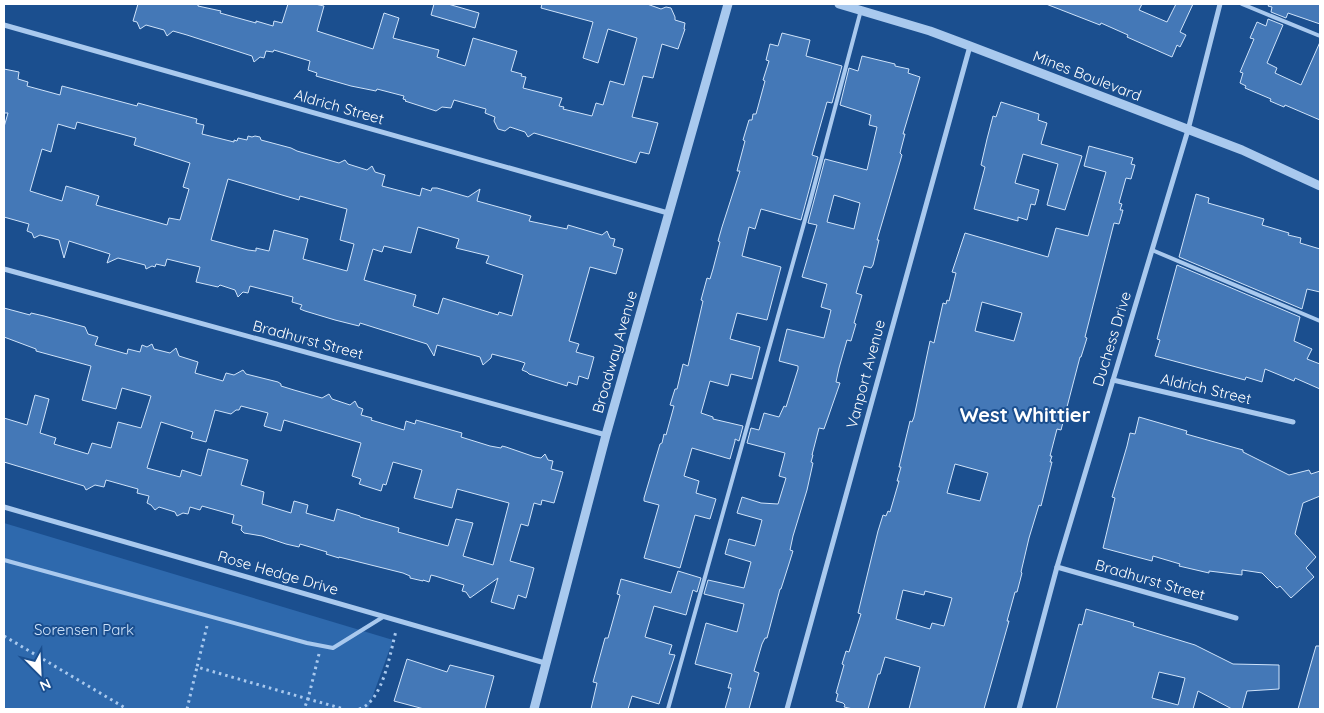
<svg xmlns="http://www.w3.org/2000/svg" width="1324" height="713" font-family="Quicksand,sans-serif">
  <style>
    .green { fill: #2e69ad }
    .building { fill: #4478b7; stroke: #cfe3fa; fill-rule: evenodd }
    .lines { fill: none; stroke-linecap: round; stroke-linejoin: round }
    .path { stroke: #a9c9ee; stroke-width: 3; stroke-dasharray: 2.5 4; stroke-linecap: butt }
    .service { stroke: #a9c9ee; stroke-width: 4 }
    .minor { stroke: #a9c9ee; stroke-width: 5 }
    .tertiary { stroke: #a9c9ee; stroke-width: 9 }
    .labels { text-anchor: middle; stroke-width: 4; stroke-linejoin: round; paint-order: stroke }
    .street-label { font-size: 15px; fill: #fff; stroke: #1b4f8f }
    .park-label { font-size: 15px; fill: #cfe3fa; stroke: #1b4f8f }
    .district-label { font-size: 20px; font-weight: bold; fill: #fff; stroke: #1b4f8f }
  </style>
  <rect width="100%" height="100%" fill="#1b4f8f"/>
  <path class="green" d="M4,523L393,640L368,709H4Z"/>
  <g class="building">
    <path d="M138,4H198V6L221,11L220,13L256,23V21L273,26L274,21L282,23L288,4H315L324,6L317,31L373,49L384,13L399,18L393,38L439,50L437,57L465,66L473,38L517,51L511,71L522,74L521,76L526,77L523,88L562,98L559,106L564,107L563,109L592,116L596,103L603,105L610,81L624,85L637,38L608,29L598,63L583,58L593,22L541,8L542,4H647L661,9L666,7L671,8L675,17V20L685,23L684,29H685L678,49L662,44L653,78L643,76L632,117L658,123L649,154L640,152L636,163L534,133L528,137L525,132L510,127L505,131L498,129L494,121L495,117L485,113L486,109L454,100L451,108L442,107L436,111L405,101L406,100L403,99L404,96L377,89L376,91L351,86L316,76L317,73L308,70L310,61L274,50L273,52L266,51L264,58L260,57L254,62L252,56L187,35L173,31L167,36L164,30L146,25L140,29L137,22L133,21Z"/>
    <path d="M434,4H448L479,13L475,28L431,15Z"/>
    <path d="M1046,4H1142L1139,10L1167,22L1176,4H1193L1180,32L1186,35L1180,47L1177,45L1172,57L1127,37L1128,35L1101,23L1100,25Z"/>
    <path d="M1269,4H1320V24L1288,13L1286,18L1271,12L1272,7L1268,6Z"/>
    <path d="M1268,19L1283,25L1267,63L1277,68L1275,73L1301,85L1320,42V120L1285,105L1284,107L1270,101L1271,99L1245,88L1246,86L1240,83L1243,73L1240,72L1254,39L1250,38L1257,22L1266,26Z"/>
    <path d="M782,33L810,40L806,56L842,66L832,103L827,102L812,155L818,157L801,220L761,209L755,229L749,227L742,256L781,267L767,320L737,313L730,339L760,347L752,379L731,374L728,386L710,381L701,413L713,417V419L743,426L739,441L735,439V441L730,459L692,448L684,476L699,481L696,493L716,499L710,519L695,515L680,568L644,558L659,505L644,501V498L660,444L662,443L664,434L666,435L674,406L670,405L675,389H677L683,364L688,366L703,301L701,300L707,278L710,279L713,269L720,242L718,241L722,227L740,171H737L745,141L743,140L749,120H752L753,114H756L765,81L763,80L769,61L766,60L770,44L778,46Z"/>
    <path d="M862,56L895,64V66L909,69L908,73L920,77L903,134H905L900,153L902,155L877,240H879L873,265L871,268L864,266L856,293L862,295L854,323L856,324L851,341L847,340L839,368L836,382L840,383L824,429L819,428L812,455H813L811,462L813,463L807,490L793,536L790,550L793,551L781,589H780L767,638H765L762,644L754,671L759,673L749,709H725L731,688H728L732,674L695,664L706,623L737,632L744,604L704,594L708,580L744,588L751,562L725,554L729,539L755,546L762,520L737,513L742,497L761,503L778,504L786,478L779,476L785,453L747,443L751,428L759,430L764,413L779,417L784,406L786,407L798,369V366L779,361L787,329L824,338L831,310L821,307L827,284L802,277L817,225L808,223L825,159L867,170L877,127L869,125L871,115L840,105L849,68L858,71ZM834,195L860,203L854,229L827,222Z"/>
    <path d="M4,69L19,72L18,79L28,82L27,86L60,95L62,86L137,106L138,103L197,119L196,123L204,125L202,134L234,142V140L237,141L238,138L247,140L248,136L252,137L255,136L260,137L261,140L291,148L297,151L339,163L345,160L348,164L367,170L372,166L375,172L385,175L382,186L420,196L422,188L431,191L432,188H437L468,197L480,189L477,201L531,216L529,221L567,229L568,225L602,235L607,231L610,238L615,239L613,246L623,249L616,274L590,267L569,341L579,344L576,352L594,357L588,379L579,376L577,385L568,382L567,386L529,374L527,372L522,370L525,363L519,361L492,354L491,358L483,365L480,357L437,345L434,356L427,344L360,323L359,326L335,320L305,311L300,309L302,305L292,302L293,297L250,286L248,293L243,292L238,297L235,290L220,285L218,287L196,282L200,267L167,259L165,266L156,264L155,267L152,266L146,269L145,265L118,258L107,263L110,254L69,241L64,258L59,240L40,235L34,238L32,233L27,231L29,224L4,217V127L8,113H4ZM77,122L136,138L134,145L190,163L183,187L189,189L180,220L169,218L167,225L96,205L99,196L66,186L62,201L30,191L42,149L51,152L58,124L75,129ZM228,179L299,200L300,196L347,209L340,240L354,244L347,271L303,259L308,239L274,230L269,251L256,248V251L248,250L211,240ZM418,227L459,239L456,248L489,256L486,263L523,275L512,316L499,312L498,315L443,298L438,314L413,306L416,295L364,280L373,249L382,252L384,246L411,253Z"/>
    <path d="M1001,102L1039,114L1038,120L1047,123L1041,144L1082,156L1065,210L1047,205L1058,164L1023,154L1015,183L1039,190L1035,205L1031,204L1027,220L1018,217V221L974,209L985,167L981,165L987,139L993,116L996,117Z"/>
    <path d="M1089,146L1133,158L1131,164L1135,165L1131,179L1126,178L1119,203L1122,204L1120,210H1123L1119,224L1114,223L1085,337L1087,338L1081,357H1080L1061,430L1057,429L1050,456H1052L1050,462H1052L1041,506L1039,505L1029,538L1021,572L1022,573L1017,592H1015L1007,621H1009L984,709H909L920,667L885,657L880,674H878L868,709H853L844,707L845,705L843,703L836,701L838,694L836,693L844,665L842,664L846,651L849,652L861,614L858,613L878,531L883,515L886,516L888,511L890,512L899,481H897L901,467H899L910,421L912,422L914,417L930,341L934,343L943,303L946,304L947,300L949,301L956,273L952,272L965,233L1048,257L1056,228L1088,236L1106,172L1084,166ZM982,302L1022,313L1014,341L975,331ZM955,464L988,473L980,501L947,493ZM903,590L924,595L925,591L952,598L944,626L932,623L930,629L896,619Z"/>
    <path d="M1196,194L1209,198L1208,203L1264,219L1262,225L1289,233L1288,235L1301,238L1300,243L1320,249V292L1307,289L1302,309L1179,257Z"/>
    <path d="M1177,265L1300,317L1294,341L1312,349L1307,359L1320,364V389L1295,378L1294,381L1265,369L1262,382L1246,377L1245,380L1155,356L1160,340L1157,339Z"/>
    <path d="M4,308L30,315L31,313L44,316L85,327L88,334L98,337L95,345L127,354L128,349L140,352L142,345L147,347L152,344L154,349L170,353L176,348L179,356L198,362L195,373L223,381L226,373L234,375L243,370L246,374L278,382L281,384V386L294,390L322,398L329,394L332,399L350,405L355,401L358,407L363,409L361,415L372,418L371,420L404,430L406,421L415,424L416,420L462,433L461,437L490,446L501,448L502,446L506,447L535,457L541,458L545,454L548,460L553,461L551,469L563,472L554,503L542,500L541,505L534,503L528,526L521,524L510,561L534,568L526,598L518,595L514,609L491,602L498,578L470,598L466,592L462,591L464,585L435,576L431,575L429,582L423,580V581L410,578V576L403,573L339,557V558L326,554L327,552L300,544L299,547L286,544L262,536L244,533L241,530L242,526L232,523L234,515L202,506L200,510L190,507L188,514L183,513L177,516L175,512L159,507L155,510L151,505L147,503L149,496L137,493L138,489L106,480L104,487L95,485L86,490L84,486L4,462V418L27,425L35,395L49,399L40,433L56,438L54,444L88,454L92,443L111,448L118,422L141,428L151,396L122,388L116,409L82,400L91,366L36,351V349L4,337ZM241,406L268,413L264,426L267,427L281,431L284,420L361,443L352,476L361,479L359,484L381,491L383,484L386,485L393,462L422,470L414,498L452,508L457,489L509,503L493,565L463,556L473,523L456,519L448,546L398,532L399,528L360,517V516L337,509L334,521L306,513L308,505L294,501L291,513L262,504L264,492L241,485L248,460L208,449L201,476L182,470L180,477L147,468L161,422L193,432L191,438L206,442L215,410L231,414L236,410H239Z"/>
    <path d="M1139,417L1187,431L1186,434L1243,450V452L1289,475L1309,470L1311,474L1320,471V496L1303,503L1295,534L1316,557L1306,568L1314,577L1291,598L1280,586L1277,588L1262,573L1242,570V575L1209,571V573L1179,566L1180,564L1153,556L1152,561L1103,548L1115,498L1112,497L1127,446L1130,433L1135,434Z"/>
    <path d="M678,571L701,578L697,592L693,590L686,615L654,606L645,637L672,645L669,654L675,655L659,704L632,696L628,709H591L597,683L593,682L605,638H608L620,595L617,594L621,579L671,593Z"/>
    <path d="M1086,609L1134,623L1133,626L1195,645L1233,664L1279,665V689L1247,691L1242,709H1232L1198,691L1193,709H1056L1079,624L1082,625ZM1159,672L1185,678L1178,705L1152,698Z"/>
    <path d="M1316,646H1320V709H1298Z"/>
    <path d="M407,659L447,672L450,665L494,676L485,709H424L394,701Z"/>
  </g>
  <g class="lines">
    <g class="path">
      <path d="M207,626L197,667L308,699L304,709"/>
      <path d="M4,636L127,709"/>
      <path d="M319,654L308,699L344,709"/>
      <path d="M187,709L197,667"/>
      <path d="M359,709C383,702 390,653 396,631"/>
    </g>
    <g class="service">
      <path d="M1242,4L1320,36"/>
      <path d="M1152,250L1320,321"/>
      <path d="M4,560L307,643L333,648L383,617"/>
      <path d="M668,709L810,202L861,10"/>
    </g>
    <g class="minor">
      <path d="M4,25L668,213"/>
      <path d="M4,269L606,435"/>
      <path d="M1113,380L1293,422"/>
      <path d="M4,507L545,663"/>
      <path d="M1057,567L1236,618"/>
      <path d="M787,709L970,46"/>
      <path d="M1019,709L1057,567L1188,130L1220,4"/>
    </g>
    <g class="tertiary">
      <path d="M839,4L930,31L970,46L1242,150L1320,186"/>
      <path d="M534,709L606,435L728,4"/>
    </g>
  </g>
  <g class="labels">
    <g class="street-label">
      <text transform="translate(1087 76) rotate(21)" y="5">Mines Boulevard</text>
      <text transform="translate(339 107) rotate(16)" y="5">Aldrich Street</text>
      <text transform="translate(1112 339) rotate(-73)" y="5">Duchess Drive</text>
      <text transform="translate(308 340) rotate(15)" y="5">Bradhurst Street</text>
      <text transform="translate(615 352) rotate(-74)" y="5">Broadway Avenue</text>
      <text transform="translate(866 374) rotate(-75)" y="5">Vanport Avenue</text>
      <text transform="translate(1206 389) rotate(13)" y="5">Aldrich Street</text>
      <text transform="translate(278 573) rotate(16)" y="5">Rose Hedge Drive</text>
      <text transform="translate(1150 580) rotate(16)" y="5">Bradhurst Street</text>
    </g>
    <g class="park-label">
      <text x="84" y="635">Sorensen Park</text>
    </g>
    <g class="district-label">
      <text x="1025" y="422">West Whittier</text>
    </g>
  </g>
  <rect width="1324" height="713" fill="none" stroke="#ffffff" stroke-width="10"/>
  <g transform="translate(40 673) rotate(156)" stroke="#1b4f8f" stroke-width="4" paint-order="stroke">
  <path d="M0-4L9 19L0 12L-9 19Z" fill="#ffffff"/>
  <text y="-8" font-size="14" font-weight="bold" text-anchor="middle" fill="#ffffff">N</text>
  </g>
</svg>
